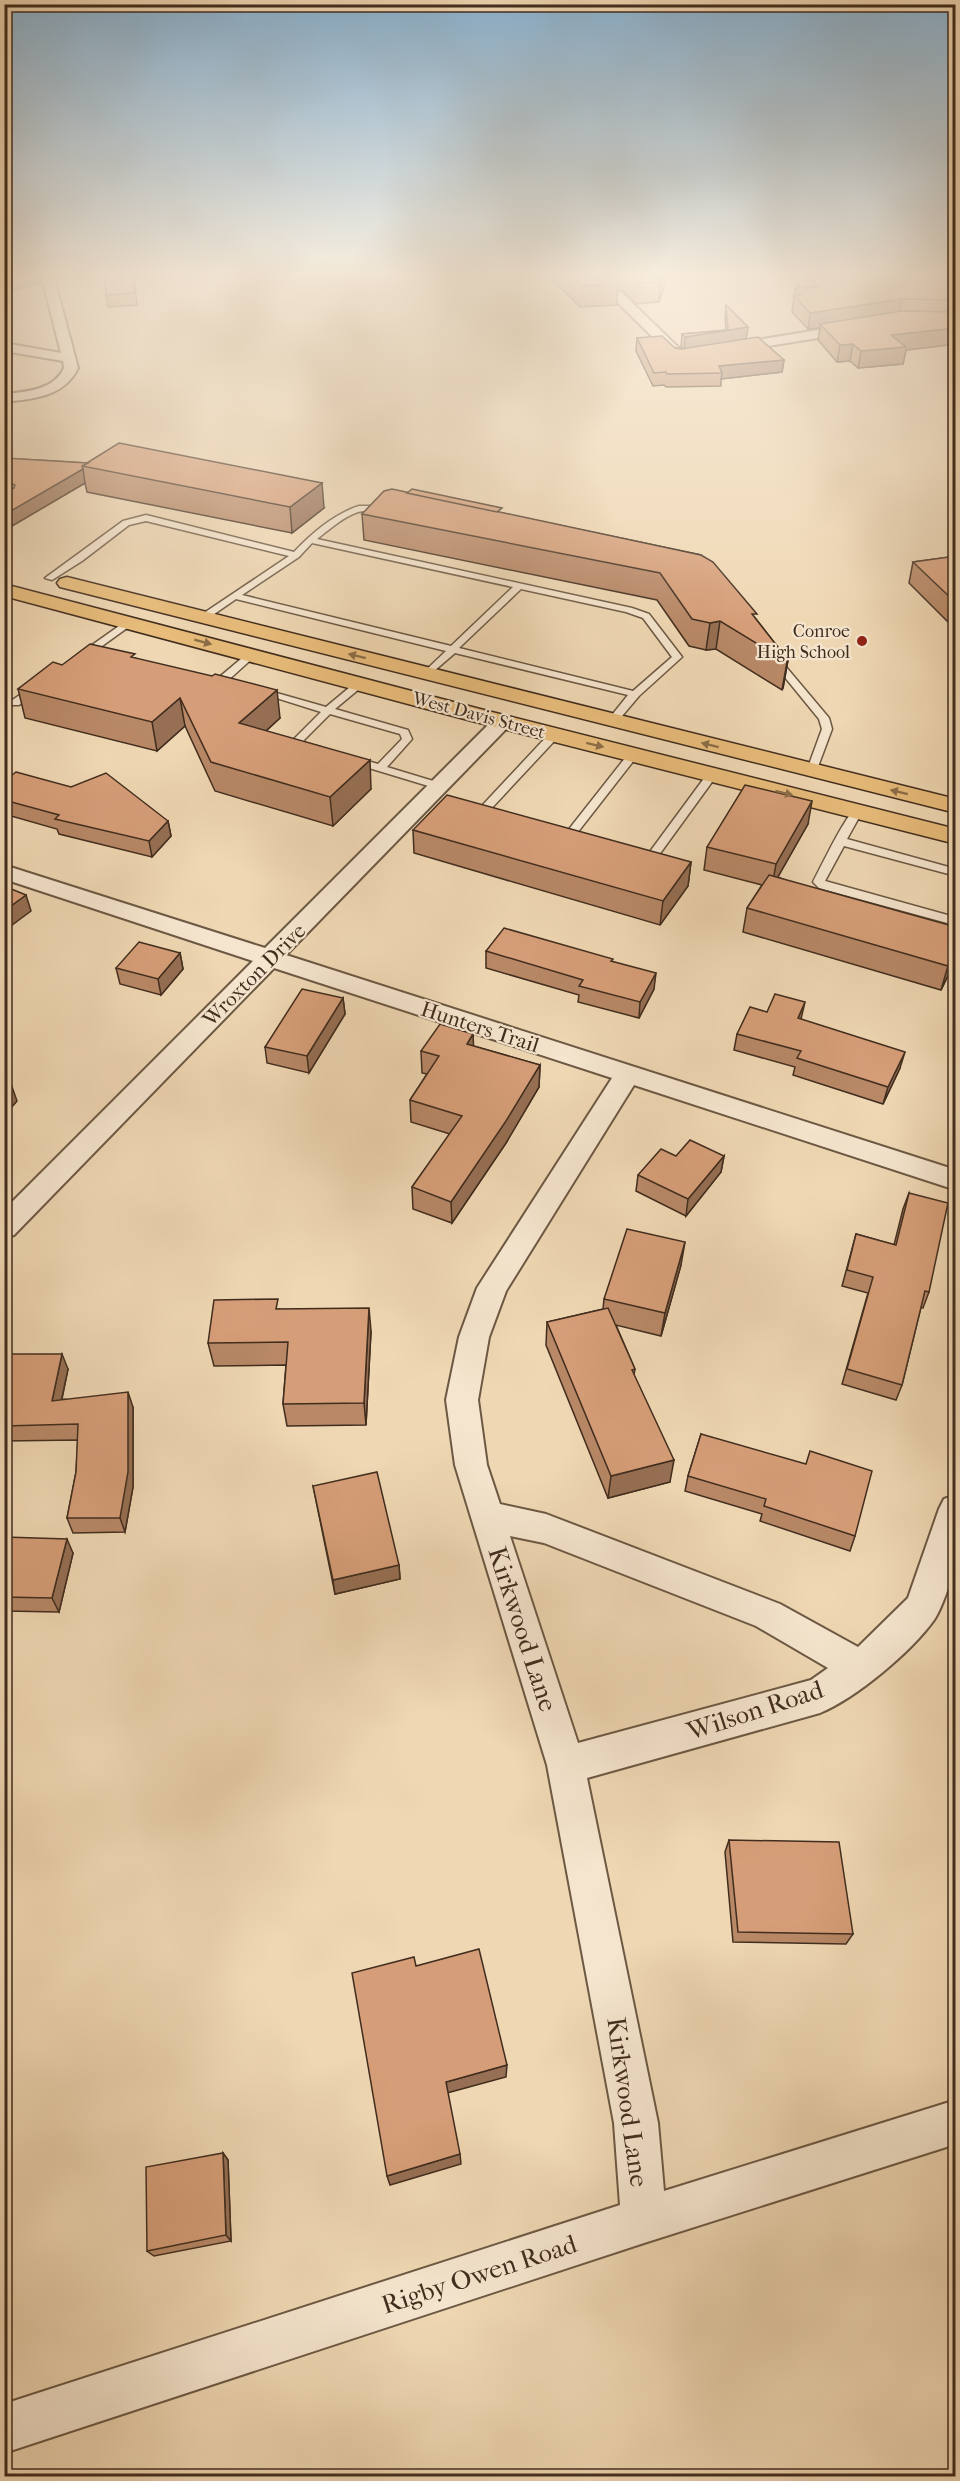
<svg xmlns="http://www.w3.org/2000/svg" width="960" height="2481" font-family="'IM FELL French Canon',serif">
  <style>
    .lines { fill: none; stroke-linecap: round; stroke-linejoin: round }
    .stream { stroke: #79807a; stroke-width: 5 }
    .service-casing { stroke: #6c5843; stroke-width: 3 }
    .minor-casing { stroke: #6c5843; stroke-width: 4 }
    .primary-casing { stroke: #412d1e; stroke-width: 3 }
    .service { fill: #f5e5ce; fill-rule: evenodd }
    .minor { fill: #f5e5ce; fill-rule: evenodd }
    .primary { fill: #e8bc7a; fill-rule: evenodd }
    .wall { fill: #b88867; stroke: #412d1e; stroke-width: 1.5 }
    .shaded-wall { fill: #966f54; stroke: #412d1e; stroke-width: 1.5 }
    .building { fill: #d69e78; stroke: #412d1e; stroke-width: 1.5 }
    .oneway { fill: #8c6d47 }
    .poi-dot { fill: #8f2418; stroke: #f5e5ce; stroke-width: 2 }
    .labels { text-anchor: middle; stroke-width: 4.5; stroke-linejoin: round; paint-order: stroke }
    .far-poi-label { font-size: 18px; fill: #412d1e; stroke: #f5e5ce; text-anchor: end }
    .far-street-label { font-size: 18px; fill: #412d1e; stroke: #f5e5ce }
    .street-label { font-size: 21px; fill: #412d1e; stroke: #f5e5ce }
    .near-street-label { font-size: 26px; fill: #412d1e; stroke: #f5e5ce }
  </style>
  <rect width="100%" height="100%" fill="#efd7b3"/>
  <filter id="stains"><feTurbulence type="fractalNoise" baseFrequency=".00333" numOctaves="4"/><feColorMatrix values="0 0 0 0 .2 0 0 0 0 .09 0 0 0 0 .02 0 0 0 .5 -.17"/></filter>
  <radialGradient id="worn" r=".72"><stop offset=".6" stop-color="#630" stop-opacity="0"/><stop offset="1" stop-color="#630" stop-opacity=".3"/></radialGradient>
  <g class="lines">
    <path class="stream" d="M4,292L54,278"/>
    <defs>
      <g id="service">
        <path d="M359,506H388L392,509C383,515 369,509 358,512C343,517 330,529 317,539L632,608L649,614L682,657L639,696L617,722L613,723L608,720L628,695L455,653L427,677L422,674L424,672L446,651L236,599L207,619H201V615L289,556L146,521L129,525L82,561L52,580L45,578L123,521L146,515L294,552C312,533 334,514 359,506ZM312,543L513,587L451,646L242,595L299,557ZM521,589L626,612L643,618L672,657L633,691L459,648Z"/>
        <path d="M126,621L134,623L84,659H78V655Z"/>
        <path d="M248,653L256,655L223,685L206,686V682L216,680Z"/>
        <path d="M770,655H776L829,718L832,729L816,772L812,773L807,770L822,729L819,719L770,659Z"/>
        <path d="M356,682L365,684L335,709L408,730L412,739L387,767L443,784V788H435L346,761V757L350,756L378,764L402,739L400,734L330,714L304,740L305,743L320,747V751L296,747L294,739L321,712L254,691L259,688L326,707Z"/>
        <path d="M33,686L42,688L19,705H11V701Z"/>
        <path d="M554,732L559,735L558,737L489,811L497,813V817L478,814V810L550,733Z"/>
        <path d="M633,752L638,755L574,837H566V833L629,753Z"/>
        <path d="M712,772L717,775L656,859L634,855L632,853L638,850L649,853L708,773Z"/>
        <path d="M856,809L862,812L847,839L956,869V876L844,846L825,881L951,916L956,915V923L951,924L819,888L813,882C820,869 847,812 856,809Z"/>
      </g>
      <g id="minor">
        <path d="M42,278H54L78,368C64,397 33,399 4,402V394C26,392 54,390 64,368L63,361L4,351V343L61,353Z"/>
        <path d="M618,292L622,293L683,352L855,324L861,328L855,332L680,360L675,359L614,299V293Z"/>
        <path d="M502,716L509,718L512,722L509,726L286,955L956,1170V1190L634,1085L506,1291L489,1337L478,1400L487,1465L500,1504L546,1514L780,1604L858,1647L908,1598L939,1509L944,1499L956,1495C956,1516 958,1539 956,1559C954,1573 942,1609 934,1620C911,1652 856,1698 820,1713L587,1778L658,2123L664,2191L956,2100V2144L644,2243L4,2453V2404L620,2205L614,2123L547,1765L455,1465L446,1400L459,1337L477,1288L612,1078L274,968L14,1235L4,1238V1210L253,961L4,879V865L265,948L495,718ZM510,1536L544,1543L756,1626L828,1668L811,1680L578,1743Z"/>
      </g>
      <g id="primary">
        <path d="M67,577L956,799V813L60,587L57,583L60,579Z"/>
        <path d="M4,584L484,710L956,829V844L468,720L4,596Z"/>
      </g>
    </defs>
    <use href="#service" class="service-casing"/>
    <use href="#minor" class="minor-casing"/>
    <use href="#primary" class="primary-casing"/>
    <use href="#service" class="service"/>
    <use href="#minor" class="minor"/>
    <use href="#primary" class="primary"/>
  </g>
  <g class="wall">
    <path d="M105,278H134L137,305L108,307L106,295Z"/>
    <path d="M551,278H667L659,302L636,304L624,291L617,290V305L580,307Z"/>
    <path d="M798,278H956V344L906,350L903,364L858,368L850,361L837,362L818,340L820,328L808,329L792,312L795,288H801L797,284Z"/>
    <path d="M726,305L748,327L746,339L784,360L782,372L721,379V386L666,387L664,385L653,386L636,351L637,338L681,349H683L681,347L682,334L726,330L725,317Z"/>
    <path d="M4,458L88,463L324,508L292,533L87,492L85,483L12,526L4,524Z"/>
    <path d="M502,513L701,555L756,619L788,660L783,688L782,690L716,649L706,650L689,646L657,600L364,540L362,514Z"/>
    <path d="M956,556V630L909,583L913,562Z"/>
    <path d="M135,658L280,718L266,731L371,789L333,826L215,791L185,726L157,751L25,718L18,689L62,665Z"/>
    <path d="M4,781L168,821L171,836L152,857L59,834L57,829L4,814Z"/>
    <path d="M808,824L778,877L956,959L941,990L743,932L747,908L762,885L704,870L707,847Z"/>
    <path d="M413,830L691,862L688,886L660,925L414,853Z"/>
    <path d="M486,951L612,962L654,989L639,1018L578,1002L579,995L486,968Z"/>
    <path d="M180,953L183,969L161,995L120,984L116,968Z"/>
    <path d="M343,998L345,1014L309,1073L267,1063L265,1047Z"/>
    <path d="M767,1012L801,1019L900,1068L883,1104L793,1075L795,1067L734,1050L737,1034Z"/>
    <path d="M473,1034V1046L540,1065L539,1087L506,1143L452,1223L413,1209L412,1187L450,1134L411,1122L410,1100L427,1074L422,1073L421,1051Z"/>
    <path d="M676,1156H724L721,1172L686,1216L636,1191L638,1175Z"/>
    <path d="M909,1193L929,1292L923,1308L921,1307L902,1385L896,1400L842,1384L868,1293L842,1286L856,1234L894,1245L903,1209Z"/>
    <path d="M681,1265L661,1336L616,1325L635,1369L634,1375L670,1482L608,1498L546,1345L547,1322L603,1309L604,1299Z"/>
    <path d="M279,1309L371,1331L366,1425L287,1426L283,1404L286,1365L214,1366L208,1343Z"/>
    <path d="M4,1354L68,1369L62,1399L133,1407V1487L125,1532L73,1533L67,1518L76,1472L78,1440L4,1441Z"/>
    <path d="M701,1434L855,1536L850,1551L760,1521L762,1514L685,1491L688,1476Z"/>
    <path d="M313,1486L399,1565L400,1579L335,1594Z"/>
    <path d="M4,1537L73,1553L59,1612L4,1611Z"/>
    <path d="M729,1840L853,1934L846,1944L733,1942L725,1852Z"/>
    <path d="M223,2153L228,2160L231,2241L154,2256L147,2251Z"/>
  </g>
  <g class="shaded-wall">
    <path d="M613,278H618V284Z"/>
    <path d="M662,278H667L659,302L660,282Z"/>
    <path d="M902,299L899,315L820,324V328L808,329L810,313Z"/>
    <path d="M748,327L746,339L684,350L685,337Z"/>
    <path d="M956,328V344L906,350L903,364L858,368L861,351L891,335Z"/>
    <path d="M853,344L850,361L837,362L840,345Z"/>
    <path d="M784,360L782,372L721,379L722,373L719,366Z"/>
    <path d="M83,469L85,483L12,526L9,512Z"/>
    <path d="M322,483L324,508L292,533L290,507Z"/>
    <path d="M720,621L716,649L706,650L710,623Z"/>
    <path d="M788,660L783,688L782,690L787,662Z"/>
    <path d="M277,690L280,718L243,752L239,723Z"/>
    <path d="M180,698L185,726L157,751L152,722Z"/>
    <path d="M370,760L371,789L333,826L330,797Z"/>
    <path d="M812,801L808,824L772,887L776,864Z"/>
    <path d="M168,821L171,836L152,857L149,841Z"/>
    <path d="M691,862L688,886L660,925L663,901Z"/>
    <path d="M26,895L31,911L4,931V911Z"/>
    <path d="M956,951V959L941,990L948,966Z"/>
    <path d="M180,953L183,969L161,995L158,979Z"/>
    <path d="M656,973L654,989L639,1018L640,1002Z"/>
    <path d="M343,998L345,1014L309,1073L307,1056Z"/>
    <path d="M805,1002L801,1019L794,1035L798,1018Z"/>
    <path d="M473,1034L474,1056L467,1044Z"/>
    <path d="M905,1052L900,1068L883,1104L888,1087Z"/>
    <path d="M540,1065L539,1087L506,1143L452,1223L451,1202Z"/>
    <path d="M10,1081L17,1101L4,1116V1088Z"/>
    <path d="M724,1156L721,1172L686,1216L688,1199Z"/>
    <path d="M685,1242L681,1265L661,1336L665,1313Z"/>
    <path d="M369,1308L371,1331L366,1425L364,1403Z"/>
    <path d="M62,1354L68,1369L58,1416L52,1401Z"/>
    <path d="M128,1392L133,1407V1487L125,1532L120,1518Z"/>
    <path d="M674,1460L670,1482L608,1498L611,1476Z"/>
    <path d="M67,1539L73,1553L59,1612L52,1598Z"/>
    <path d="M399,1565L400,1579L335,1594L333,1580Z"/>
    <path d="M507,2065L506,2077L447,2093L446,2082Z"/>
    <path d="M223,2153L228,2160L231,2241L226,2235Z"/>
    <path d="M460,2154L461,2164L390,2185L387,2176Z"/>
  </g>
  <g class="building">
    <path d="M105,278H133L135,293L106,295Z"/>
    <path d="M572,278H613L618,284L581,286Z"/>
    <path d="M632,278H662L660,282L638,283Z"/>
    <path d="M809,278H956V300L902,299L810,313L794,296L801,295L795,288L818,287Z"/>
    <path d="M726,305L748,327L685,337L682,334L728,330Z"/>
    <path d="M902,311L956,312V328L891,335L906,347L861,351L853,344L840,345L820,324Z"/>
    <path d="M662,336L675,348L681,349L758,337L784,360L719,366L722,373L667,374L666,372L654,373L637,338Z"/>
    <path d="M119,443L322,483L290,507L82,466Z"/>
    <path d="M4,458L88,463L82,466L83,469L9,512L4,511V493L14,488L15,485L4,481Z"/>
    <path d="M392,489L701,555L713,562L757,614H752L788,660L787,662L720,621L710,623L692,619L660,573L362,514L384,491Z"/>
    <path d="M412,489L502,508L497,512L407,493Z"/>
    <path d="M956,556V603L913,562Z"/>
    <path d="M90,644L135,654L131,657L212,676L215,674L277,690L239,723L370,760L330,797L211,762L180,698L152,722L18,689L53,662L62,665Z"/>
    <path d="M16,772L71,787L106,773L168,821L149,841L55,819L59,815L4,800V781Z"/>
    <path d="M745,785L812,801L776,864L707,847Z"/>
    <path d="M447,795L691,862L663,901L413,830Z"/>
    <path d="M769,875L956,927V951L948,966L747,908Z"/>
    <path d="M4,886L26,895L4,911Z"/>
    <path d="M504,928L613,959L611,961L656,973L640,1002L579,986L583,980L486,951Z"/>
    <path d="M139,942L180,953L158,979L116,968Z"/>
    <path d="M302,989L343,998L307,1056L265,1047Z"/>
    <path d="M775,994L805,1002L798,1018L905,1052L888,1087L797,1058L801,1051L737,1034L750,1007L767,1012Z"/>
    <path d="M440,1024L473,1034L467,1044L540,1065L506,1121L451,1202L412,1187L462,1116L410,1100L439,1056L421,1051Z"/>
    <path d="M4,1075L10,1081L4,1088Z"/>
    <path d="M690,1140L724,1156L688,1199L638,1175L661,1149L676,1156Z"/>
    <path d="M909,1193L948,1203L929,1292L925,1291L902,1385L847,1369L873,1277L847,1270L856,1234L896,1245Z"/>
    <path d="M627,1229L685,1242L665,1313L604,1299Z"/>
    <path d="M278,1299L276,1309L369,1308L364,1403L283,1404L288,1342L208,1343L214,1300Z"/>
    <path d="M608,1308L635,1369L632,1370L674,1460L611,1476L547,1322Z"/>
    <path d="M4,1354H62L52,1401L128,1392V1472L120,1518H67L76,1472L78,1424L4,1426Z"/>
    <path d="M701,1434L806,1464L810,1451L872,1471L855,1536L764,1506L766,1499L688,1476Z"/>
    <path d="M377,1472L399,1565L333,1580L313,1486Z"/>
    <path d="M4,1537L67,1539L52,1598L4,1597Z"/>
    <path d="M729,1840L839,1842L853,1934L738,1932Z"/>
    <path d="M479,1949L507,2065L446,2082L460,2154L387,2176L352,1973L414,1957L416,1966Z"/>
    <path d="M223,2153L226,2235L147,2251L146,2167Z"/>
  </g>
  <defs><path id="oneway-solid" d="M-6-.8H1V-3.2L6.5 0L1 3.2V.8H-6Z" transform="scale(1.5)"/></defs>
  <g class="oneway">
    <use href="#oneway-solid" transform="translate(203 642) rotate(15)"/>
    <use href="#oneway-solid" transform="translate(357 656) rotate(-166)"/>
    <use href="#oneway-solid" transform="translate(595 745) rotate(14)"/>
    <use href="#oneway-solid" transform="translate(710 745) rotate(-166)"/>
    <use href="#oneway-solid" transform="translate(899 792) rotate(-166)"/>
    <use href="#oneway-solid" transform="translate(784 793) rotate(14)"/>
  </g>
  <linearGradient id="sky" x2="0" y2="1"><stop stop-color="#8bb5d5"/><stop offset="0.44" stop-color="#f8eddd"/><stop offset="1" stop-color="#f8eddd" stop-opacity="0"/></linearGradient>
  <rect width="960" height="625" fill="url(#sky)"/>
  <circle class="poi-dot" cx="862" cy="641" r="6"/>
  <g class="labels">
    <g class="far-poi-label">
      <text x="850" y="637">Conroe<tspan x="850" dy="21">High School</tspan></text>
    </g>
    <g class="far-street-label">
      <text transform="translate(479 715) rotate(15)" y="6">West Davis Street</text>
    </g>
    <g class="street-label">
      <text transform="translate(254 975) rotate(-45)" y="7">Wroxton Drive</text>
      <text transform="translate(480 1027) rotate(18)" y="7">Hunters Trail</text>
    </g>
    <g class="near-street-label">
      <text transform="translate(523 1629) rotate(72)" y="9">Kirkwood Lane</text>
      <text transform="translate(755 1710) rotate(-18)" y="9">Wilson Road</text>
      <text transform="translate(628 2102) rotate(82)" y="9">Kirkwood Lane</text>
      <text transform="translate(479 2274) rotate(-18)" y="9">Rigby Owen Road</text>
    </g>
  </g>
  <rect width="960" height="2481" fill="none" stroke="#efd7b3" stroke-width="24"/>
  <rect x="6" y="6" width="948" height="2469" fill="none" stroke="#412d1e" stroke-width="3"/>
  <rect x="12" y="12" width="936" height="2457" fill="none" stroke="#412d1e" stroke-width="1.5"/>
  <rect width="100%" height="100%" filter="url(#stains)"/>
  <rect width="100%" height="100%" fill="url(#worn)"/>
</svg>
